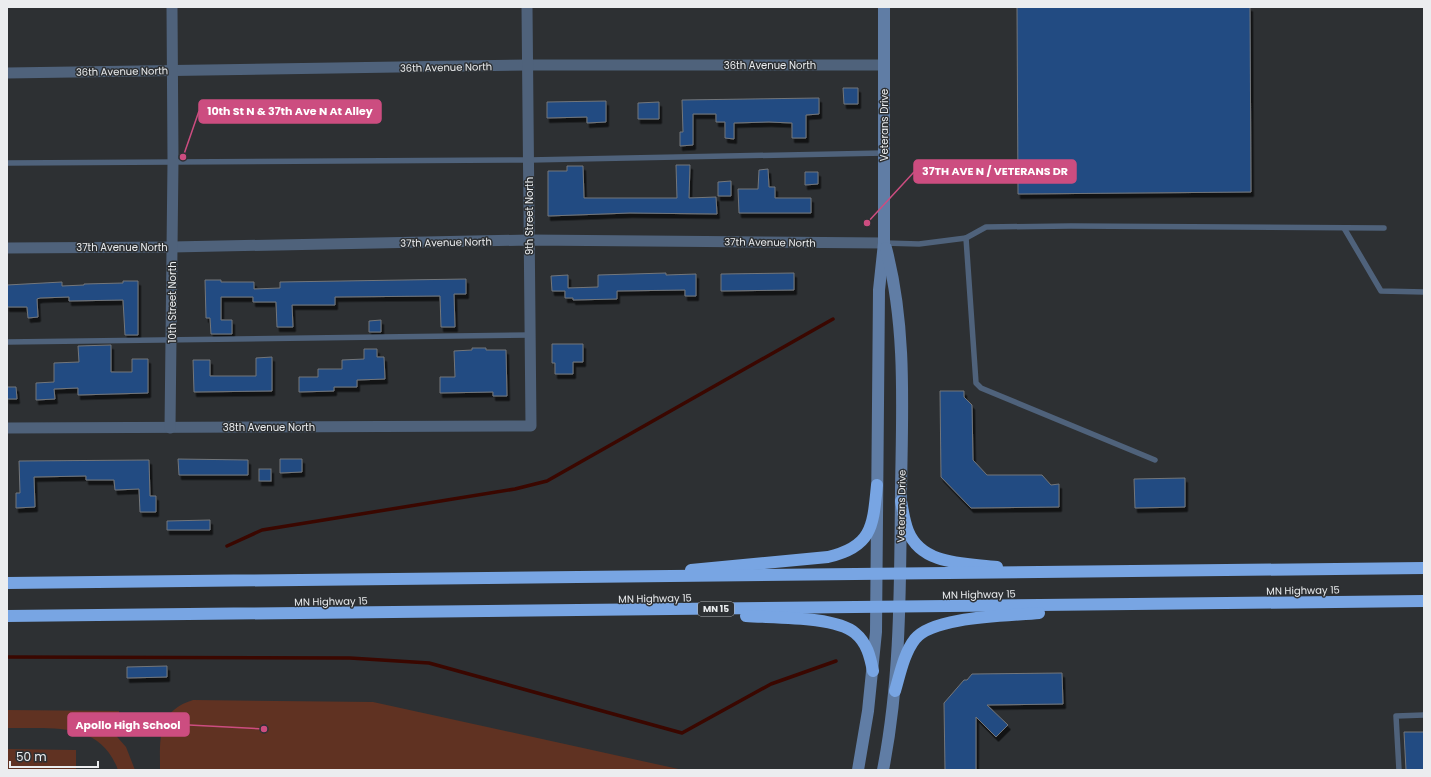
<svg xmlns="http://www.w3.org/2000/svg" width="1431" height="777" font-family="Poppins,sans-serif">
  <style>
    .green { fill: #603222 }
    .lines { fill: none; stroke-linecap: round; stroke-linejoin: round }
    .stream { stroke: #3a0700; stroke-width: 3.5 }
    .building { fill: #224b82; stroke: #73767a; filter: url(#shadow) }
    .lane { stroke: #4f627b; stroke-width: 5.5 }
    .street { stroke: #4f627b; stroke-width: 11 }
    .secondary { stroke: #607da5; stroke-width: 12 }
    .highway { stroke: #78a5e3; stroke-width: 12 }
    .labels { text-anchor: middle; stroke-width: 3; stroke-linejoin: round; paint-order: stroke }
    .shield { fill: #2d3033; stroke: #b2b4b7; stroke-width: 1 }
    .shield-label { font-size: 9px; font-weight: bold; fill: #ebedef }
    .street-label { font-size: 10px; fill: #ebedef; stroke: #2d3033 }
    .leader { fill: none; stroke: #cc4d80; stroke-width: 1.5 }
    .callout-dot { fill: #cc4d80; stroke: #2d3033; stroke-width: 1.5 }
    .callout { fill: #cc4d80; stroke: #cc4d80; stroke-width: 1.5 }
    .callout-label { font-size: 11px; text-anchor: middle; font-weight: bold; fill: #fff }
  </style>
  <defs>
    <filter id="shadow"><feDropShadow dx="2.5" dy="4.5" stdDeviation="0" flood-color="#0009"/></filter>
  </defs>
  <rect width="100%" height="100%" fill="#2d3033"/>
  <g class="green">
    <path d="M193,700L373,702L683,770H160C160,738 157,711 193,700Z"/>
    <path d="M7,710L119,711V729L111,730L126,747L135,770H118C100,720 50,729 7,728Z"/>
    <path d="M7,749L76,750V770H7Z"/>
  </g>
  <g class="lines">
    <g class="stream">
      <path d="M227,546L262,530L515,489L547,481L833,319"/>
      <path d="M7,657L350,658L429,663L682,733L771,684L836,661"/>
    </g>
  </g>
  <g class="building">
    <path d="M1017,7H1250L1251,192L1018,194Z"/>
    <path d="M843,88H858V104H844Z"/>
    <path d="M819,98V114L806,115V138H792V123L769,122L734,123V139L725,138V122H716V114H693V145L680,146V132H683L682,100Z"/>
    <path d="M606,101V122L587,123V117L547,118V102Z"/>
    <path d="M659,102V119H638V103Z"/>
    <path d="M676,165H690L689,198L716,197L717,214L630,213L548,216V171H567V166H583L584,198H677Z"/>
    <path d="M768,169L769,187H775V198H811V213H739L738,189H758L759,170Z"/>
    <path d="M805,172H818V184L805,185Z"/>
    <path d="M731,181V196H718V182Z"/>
    <path d="M666,273V275L696,274V296H685V290L617,291V299L573,300V298H565V291H552L551,276L568,275V288L598,287V275Z"/>
    <path d="M794,273V290L721,291V274Z"/>
    <path d="M466,279V294H454L455,327H441L440,296L335,297V305H292L293,327H277L276,302H253V297H221V320H232V334H211L210,318H206L205,280H221V282H254V289L280,288V282Z"/>
    <path d="M123,281H138V335H125L123,300L69,301V297L40,298L37,299L38,317L28,318L27,307H7V285L62,282V286L84,285V284L123,283Z"/>
    <path d="M381,320V332H369V321Z"/>
    <path d="M552,344H583V362H573V374H555V363H552Z"/>
    <path d="M111,345V372H132V359H148V393L78,395V388L54,389L55,399L36,400V383L54,382V363L79,362L78,346Z"/>
    <path d="M472,348H486V350H506L507,396H493V392L440,393V377H455L454,351L472,350Z"/>
    <path d="M364,349H377V357H384L385,379L357,380V387H334V391L299,392V377H318V369H342V360L364,359Z"/>
    <path d="M272,357V391L194,392L193,360H210V376H256V358Z"/>
    <path d="M7,387H16L17,399H7Z"/>
    <path d="M940,391H964V397L972,405L973,460L987,475H1042L1051,485L1059,484V507L971,508L941,477Z"/>
    <path d="M178,459L248,460V475H179Z"/>
    <path d="M280,459H302V472L280,473Z"/>
    <path d="M149,460L150,496H156V512H140L139,489L115,490L114,480H86V476L34,477L35,507L16,508V493H20L19,461Z"/>
    <rect x="259" y="469" width="12" height="12"/>
    <path d="M1185,478V507L1135,508L1134,479Z"/>
    <path d="M210,520V530H167V521Z"/>
    <path d="M167,666V677L127,678V667Z"/>
    <path d="M1062,673L1063,704L987,705L1008,725L996,737L976,717V770H945L944,703L964,680H967L972,674Z"/>
    <path d="M1404,732H1424V770H1406Z"/>
  </g>
  <g class="lines">
    <g class="lane">
      <path d="M7,163L529,160L884,153"/>
      <path d="M1344,228L1381,291L1424,292"/>
      <path d="M966,238L986,227L1071,226L1384,228"/>
      <path d="M884,243L919,244L966,238L976,383L981,388L1155,460"/>
      <path d="M7,342L530,335"/>
      <path d="M1399,770L1396,716L1424,715"/>
    </g>
    <g class="street">
      <path d="M7,73L528,65H884"/>
      <path d="M7,248L172,247L529,240L884,243"/>
      <path d="M7,428L531,426L527,7"/>
      <path d="M170,428L173,161L172,7"/>
    </g>
    <g class="secondary">
      <path d="M858,770L868,711L876,632L879,290L884,243V7"/>
      <path d="M883,770C901,678 900,586 901,492C902,411 907,328 886,248"/>
    </g>
    <g class="highway">
      <path d="M901,501C903,511 904,521 908,531C922,566 966,563 997,567"/>
      <path d="M691,570L828,557C873,547 873,525 877,485"/>
      <path d="M7,583L1424,568"/>
      <path d="M7,616L1424,601"/>
      <path d="M746,616C773,618 835,616 855,633C867,643 870,656 873,671"/>
      <path d="M895,691C900,674 904,653 915,639C933,616 1009,616 1039,613"/>
    </g>
  </g>
  <g class="labels">
    <rect class="shield" x="698" y="602" width="36" height="14" rx="3"/>
    <g class="shield-label">
      <text x="716" y="612">MN 15</text>
    </g>
    <g class="street-label">
      <text x="770" y="69">36th Avenue North</text>
      <text transform="translate(446 67) rotate(-1)" y="4">36th Avenue North</text>
      <text transform="translate(122 71) rotate(-1)" y="4">36th Avenue North</text>
      <text transform="translate(884 125) rotate(-90)" y="4">Veterans Drive</text>
      <text transform="translate(529 216) rotate(-90)" y="4">9th Street North</text>
      <text transform="translate(446 242) rotate(-1)" y="4">37th Avenue North</text>
      <text transform="translate(770 242) rotate(1)" y="4">37th Avenue North</text>
      <text x="122" y="251">37th Avenue North</text>
      <text transform="translate(172 302) rotate(-90)" y="4">10th Street North</text>
      <text x="269" y="431">38th Avenue North</text>
      <text transform="translate(901 506) rotate(-89)" y="4">Veterans Drive</text>
      <text transform="translate(1303 590) rotate(-1)" y="4">MN Highway 15</text>
      <text transform="translate(979 594) rotate(-1)" y="4">MN Highway 15</text>
      <text transform="translate(655 598) rotate(-1)" y="4">MN Highway 15</text>
      <text transform="translate(331 601) rotate(-1)" y="4">MN Highway 15</text>
    </g>
  </g>
  <path class="leader" d="M183 157L199 111M867 223L914 172M264 729L189 725"/>
  <g class="callout-dot">
    <circle cx="183" cy="157" r="4"/>
    <circle cx="867" cy="223" r="4"/>
    <circle cx="264" cy="729" r="4"/>
  </g>
  <g class="callout">
    <rect x="199" y="100" width="182" height="23" rx="4"/>
    <rect x="914" y="160" width="162" height="23" rx="4"/>
    <rect x="68" y="713" width="121" height="23" rx="4"/>
  </g>
  <g class="callout-label">
    <text x="290" y="115">10th St N &amp; 37th Ave N At Alley</text>
    <text x="995" y="175">37TH AVE N / VETERANS DR</text>
    <text x="128" y="729">Apollo High School</text>
  </g>
  <rect width="1431" height="777" fill="none" stroke="#ebedef" stroke-width="16"/>
  <path d="M10 761v6h88v-6" fill="none" stroke="#ebedef" stroke-width="2"/>
  <text x="16" y="761" font-size="12" fill="#ebedef" stroke="#2d3033" stroke-width="3" paint-order="stroke">50 m</text>
</svg>
